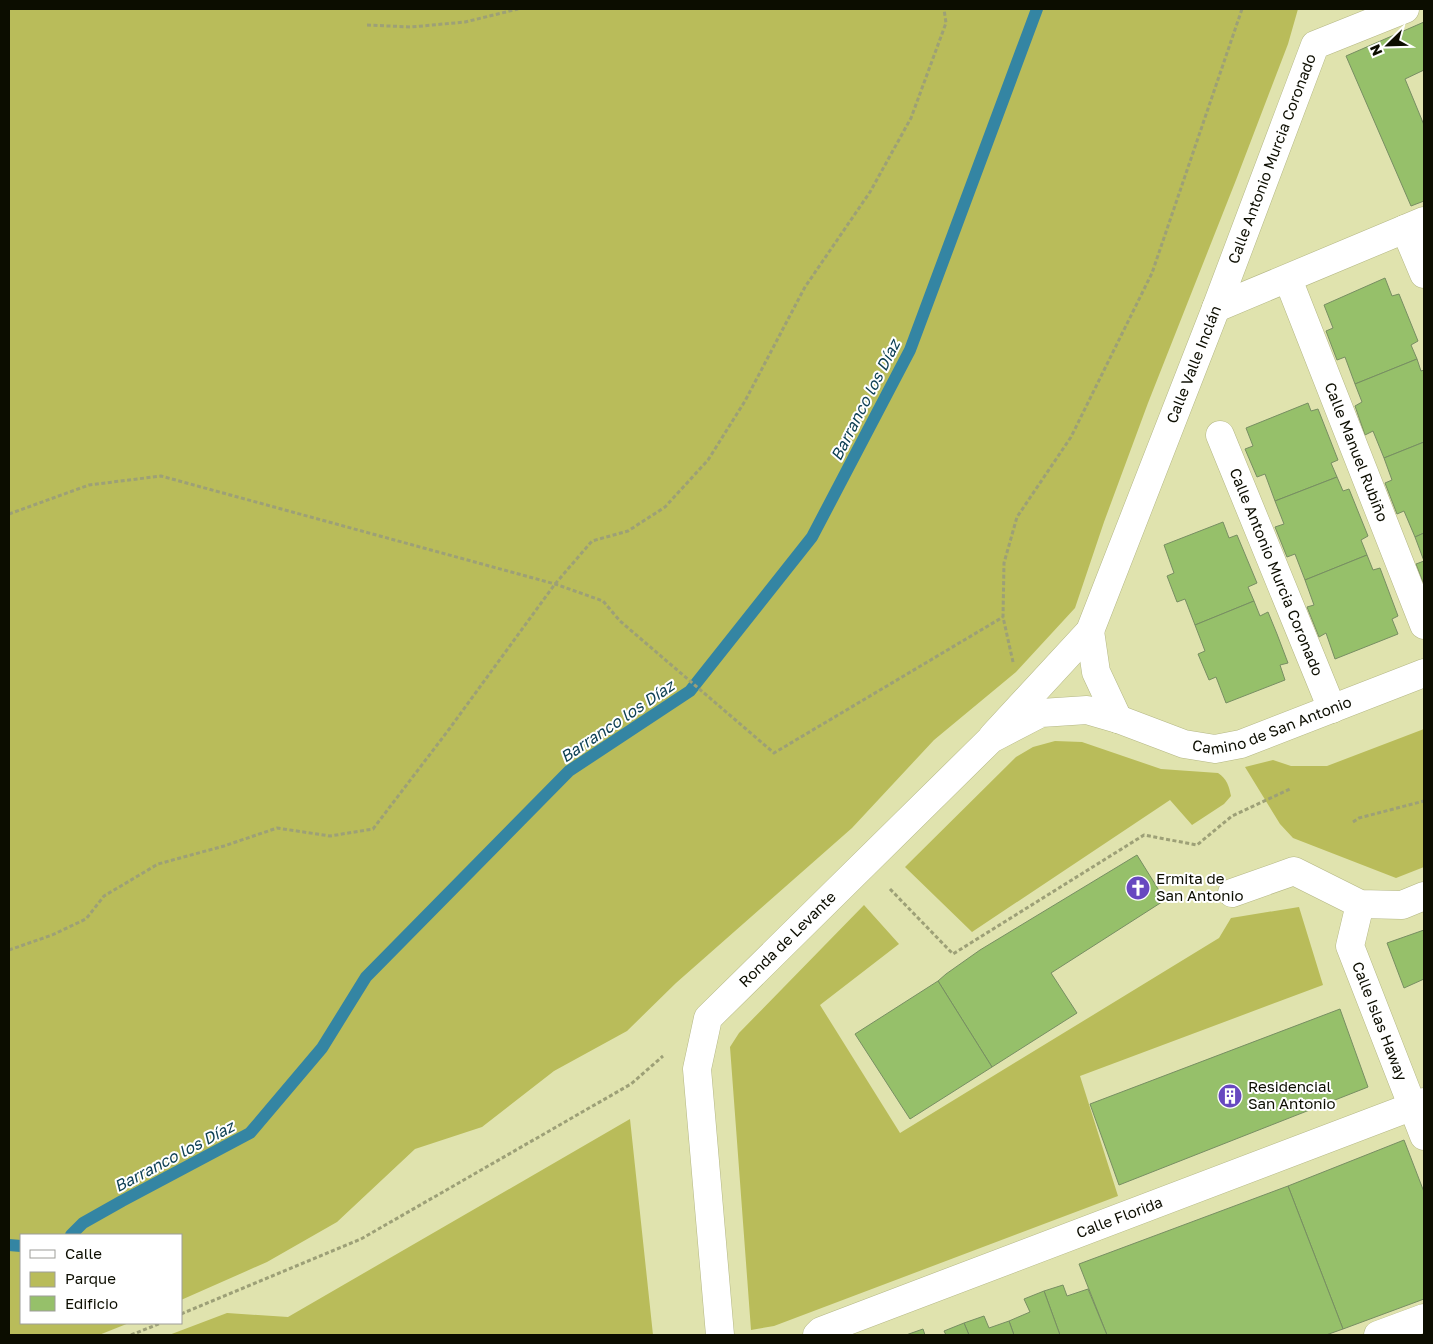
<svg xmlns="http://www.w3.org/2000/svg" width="1433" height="1344" font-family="'Golos Text',sans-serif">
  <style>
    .green { fill: #b9bc5a }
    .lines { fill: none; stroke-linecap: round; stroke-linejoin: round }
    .stream { stroke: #3485a3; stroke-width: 12 }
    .building { fill: #96c06a; stroke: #778e62 }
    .pedestrian-casing { stroke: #b4b784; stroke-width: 29 }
    .minor-casing { stroke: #b4b784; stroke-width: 29 }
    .secondary-casing { stroke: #b4b784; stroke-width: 29 }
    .path { stroke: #9da077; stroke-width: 3; stroke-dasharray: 4 2.5; stroke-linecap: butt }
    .pedestrian { stroke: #fff; stroke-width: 28 }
    .minor { stroke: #fff; stroke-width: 28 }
    .secondary { stroke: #fff; stroke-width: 28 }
    .labels { text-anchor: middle; stroke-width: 4; stroke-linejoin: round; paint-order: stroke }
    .street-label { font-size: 15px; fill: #0c0d00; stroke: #fff }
    .poi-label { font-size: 15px; fill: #0c0d00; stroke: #fff; text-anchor: start }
    .water-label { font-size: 16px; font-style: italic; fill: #0f4054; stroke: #fff }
  </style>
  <rect width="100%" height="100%" fill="#e0e3ae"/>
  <g class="green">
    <path d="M9,9H1298L1288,44L1236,180L1148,403L1104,522L1075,608L1016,672L934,740L852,828L676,983L627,1031L554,1071L482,1127L415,1149L337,1222L267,1262L181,1300V1235H21V1323H129L99,1335H9Z"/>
    <path d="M1424,729V867L1396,878L1293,838L1280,824L1245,767L1273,760L1291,766H1327Z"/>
    <path d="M1055,741L1082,742L1161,769L1218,773C1227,779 1229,786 1231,796L1224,804L1192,825L1170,800L972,932L905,867L1016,757L1033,747Z"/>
    <path d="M864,905L899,944L820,1005L900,1133L1219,938L1231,918L1299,907L1323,985L1080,1076L1118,1196L774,1326L751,1330L730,1047L739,1033Z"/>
    <path d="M630,1119L653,1335H169L227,1313L288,1317Z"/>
  </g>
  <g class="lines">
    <g class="stream">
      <path d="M71,1235L83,1223L122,1201L250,1133L322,1048L366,977L569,771L690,691L812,537L910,350L1037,9"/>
      <path d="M9,1245L21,1246"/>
    </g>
  </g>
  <g class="building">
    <path d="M1424,22V70L1405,79L1424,125V201L1411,206L1346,56Z"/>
    <path d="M1385,278L1392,296L1399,294L1418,341L1411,345L1417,359L1355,384L1345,357L1337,360L1326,331L1333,328L1324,305Z"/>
    <path d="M1417,359L1421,371L1424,370V442L1384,458L1373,431L1365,435L1355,406L1362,402L1355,384Z"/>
    <path d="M1308,403L1311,411L1318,409L1338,460L1331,463L1337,477L1275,501L1265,474L1257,477L1245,449L1253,446L1246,428Z"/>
    <path d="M1424,442V533L1415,537L1404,511L1397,514L1385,483L1392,480L1384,458Z"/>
    <path d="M1337,477L1343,491L1349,489L1368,536L1361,540L1367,555L1305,580L1295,554L1287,557L1275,527L1284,524L1275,501Z"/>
    <path d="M1223,522L1229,538L1237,535L1257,583L1248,587L1254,601L1195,625L1185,599L1177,602L1167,576L1174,573L1164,545Z"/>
    <path d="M1424,533V585L1416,564L1424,561L1415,537Z"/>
    <path d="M1367,555L1373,570L1380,568L1398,616L1392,619L1398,634L1335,659L1326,633L1319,637L1307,607L1314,605L1305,580Z"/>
    <path d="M1254,601L1260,616L1268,612L1277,634L1288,663L1280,665L1285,680L1226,703L1216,677L1209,680L1198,654L1205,651L1195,625Z"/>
    <path d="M1137,855L1165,900L1051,973L1077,1013L992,1067L938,981L946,974L980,950Z"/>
    <path d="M1424,930V979L1404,988L1387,943Z"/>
    <path d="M938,981L992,1067L910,1119L855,1034Z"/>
    <path d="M1340,1009L1368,1087L1119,1185L1090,1104Z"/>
    <path d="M1404,1140L1424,1192V1299L1343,1329L1288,1186Z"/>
    <path d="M1288,1186L1343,1329L1326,1335H1107L1079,1264Z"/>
    <path d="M1063,1285L1067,1296L1088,1289L1107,1335H1060L1044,1291Z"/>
    <path d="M1044,1291L1060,1335H1014L1009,1321L1030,1312L1024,1299Z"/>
    <path d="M984,1316L989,1328L1009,1321L1014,1335H969L964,1323Z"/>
    <path d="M964,1323L969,1335H946L944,1331Z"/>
    <path d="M923,1329L925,1335H906Z"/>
  </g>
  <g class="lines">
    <defs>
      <g id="pedestrian">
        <path d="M1405,229L1424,274"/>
        <path id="s1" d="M1288,279L1424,625"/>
        <path id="s2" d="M1220,435L1332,709"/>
      </g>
      <g id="minor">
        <path d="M1216,308L1424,221"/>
        <path d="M1090,631L1096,672L1118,719"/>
        <path id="s3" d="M993,736L1090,631L1216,308L1315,45L1405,9"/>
        <path d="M1232,893L1294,871L1360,904L1402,905L1424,896"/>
        <path id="s4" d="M1360,904L1350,946L1424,1136"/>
        <path id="s5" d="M817,1335L821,1331L1424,1102"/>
        <path d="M1378,1335L1424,1318"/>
      </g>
      <g id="secondary">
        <path id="s6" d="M720,1335L697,1069L708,1018L991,739L1041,713L1087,710L1118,719L1184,744L1215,749L1241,744L1424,673"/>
      </g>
    </defs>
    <use href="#pedestrian" class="pedestrian-casing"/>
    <use href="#minor" class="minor-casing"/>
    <use href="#secondary" class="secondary-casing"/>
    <g class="path">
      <path d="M367,25L411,27L465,22L518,9"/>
      <path d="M9,514L89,485L161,476L555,584L603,601L620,621L774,753L1003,617"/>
      <path d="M1013,662L1003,617L1004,563L1017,517L1071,437L1152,273L1242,9"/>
      <path d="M1353,822L1359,818L1424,801"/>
      <path d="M890,889L953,954L1144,835L1197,845L1232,816L1290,789"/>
      <path d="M9,950L52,935L86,919L104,896L158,864L224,846L277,828L330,836L373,829L450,728L555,584L592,541L628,531L665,507L708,460L745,401L805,287L870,192L911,118L946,23L944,9"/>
      <path d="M181,1314L361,1239L631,1084L663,1056"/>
      <path d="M131,1335L161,1323"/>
    </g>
    <use href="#pedestrian" class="pedestrian"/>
    <use href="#minor" class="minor"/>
    <use href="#secondary" class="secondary"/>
  </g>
  <defs>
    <symbol id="church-disc" viewBox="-11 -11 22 22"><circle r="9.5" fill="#6748c0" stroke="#fff"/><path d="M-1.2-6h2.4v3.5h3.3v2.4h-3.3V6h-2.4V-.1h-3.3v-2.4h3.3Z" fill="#fff"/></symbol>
    <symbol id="building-disc" viewBox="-11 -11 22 22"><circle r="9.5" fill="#6748c0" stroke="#fff"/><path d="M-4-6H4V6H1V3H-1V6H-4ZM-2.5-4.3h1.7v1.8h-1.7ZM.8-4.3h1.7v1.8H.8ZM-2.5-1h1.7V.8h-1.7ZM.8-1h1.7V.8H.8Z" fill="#fff"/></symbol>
  </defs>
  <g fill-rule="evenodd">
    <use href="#church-disc" x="1124" y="874" width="28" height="28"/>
    <use href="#building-disc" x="1216" y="1082" width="28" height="28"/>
  </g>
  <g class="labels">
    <g class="street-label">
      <text dy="5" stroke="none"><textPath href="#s3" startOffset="649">Calle Antonio Murcia Coronado</textPath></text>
      <text dy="5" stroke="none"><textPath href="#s3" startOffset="429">Calle Valle Inclán</textPath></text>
      <text dy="5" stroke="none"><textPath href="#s1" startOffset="186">Calle Manuel Rubiño</textPath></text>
      <text dy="5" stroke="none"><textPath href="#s2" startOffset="148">Calle Antonio Murcia Coronado</textPath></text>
      <text dy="5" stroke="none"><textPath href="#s6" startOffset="1014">Camino de San Antonio</textPath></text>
      <text dy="5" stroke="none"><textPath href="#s6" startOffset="431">Ronda de Levante</textPath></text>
      <text dy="5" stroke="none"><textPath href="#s4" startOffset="124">Calle Islas Haway</textPath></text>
      <text dy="5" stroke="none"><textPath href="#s5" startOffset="325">Calle Florida</textPath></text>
    </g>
    <g class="poi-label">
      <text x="1156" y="884">Ermita de<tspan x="1156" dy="17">San Antonio</tspan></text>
      <text x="1248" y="1092">Residencial<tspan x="1248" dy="17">San Antonio</tspan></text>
    </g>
    <g class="water-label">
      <text transform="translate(865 400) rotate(-63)" y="6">Barranco los Díaz</text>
      <text transform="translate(617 721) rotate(-34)" y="6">Barranco los Díaz</text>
      <text transform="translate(174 1156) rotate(-28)" y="6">Barranco los Díaz</text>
    </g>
  </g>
  <rect width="1433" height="1344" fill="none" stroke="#0c0d00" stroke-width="20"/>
  <rect x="20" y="1234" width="162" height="90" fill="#ffffff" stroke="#9e9e99"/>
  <rect x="30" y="1250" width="25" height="8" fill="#ffffff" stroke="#9e9e99"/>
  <text x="65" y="1259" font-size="15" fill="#0c0d00">Calle</text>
  <rect x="30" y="1272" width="25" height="15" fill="#b9bc5a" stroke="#9e9e99"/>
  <text x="65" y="1284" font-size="15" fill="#0c0d00">Parque</text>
  <rect x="30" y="1296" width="25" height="15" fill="#96c06a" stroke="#9e9e99"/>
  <text x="65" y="1309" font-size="15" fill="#0c0d00">Edificio</text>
  <g transform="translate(1388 45) rotate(247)" stroke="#ffffff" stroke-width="4" paint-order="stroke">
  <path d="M0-4L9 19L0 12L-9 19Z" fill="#0c0d00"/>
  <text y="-8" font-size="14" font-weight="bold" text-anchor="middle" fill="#0c0d00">N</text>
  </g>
</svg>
